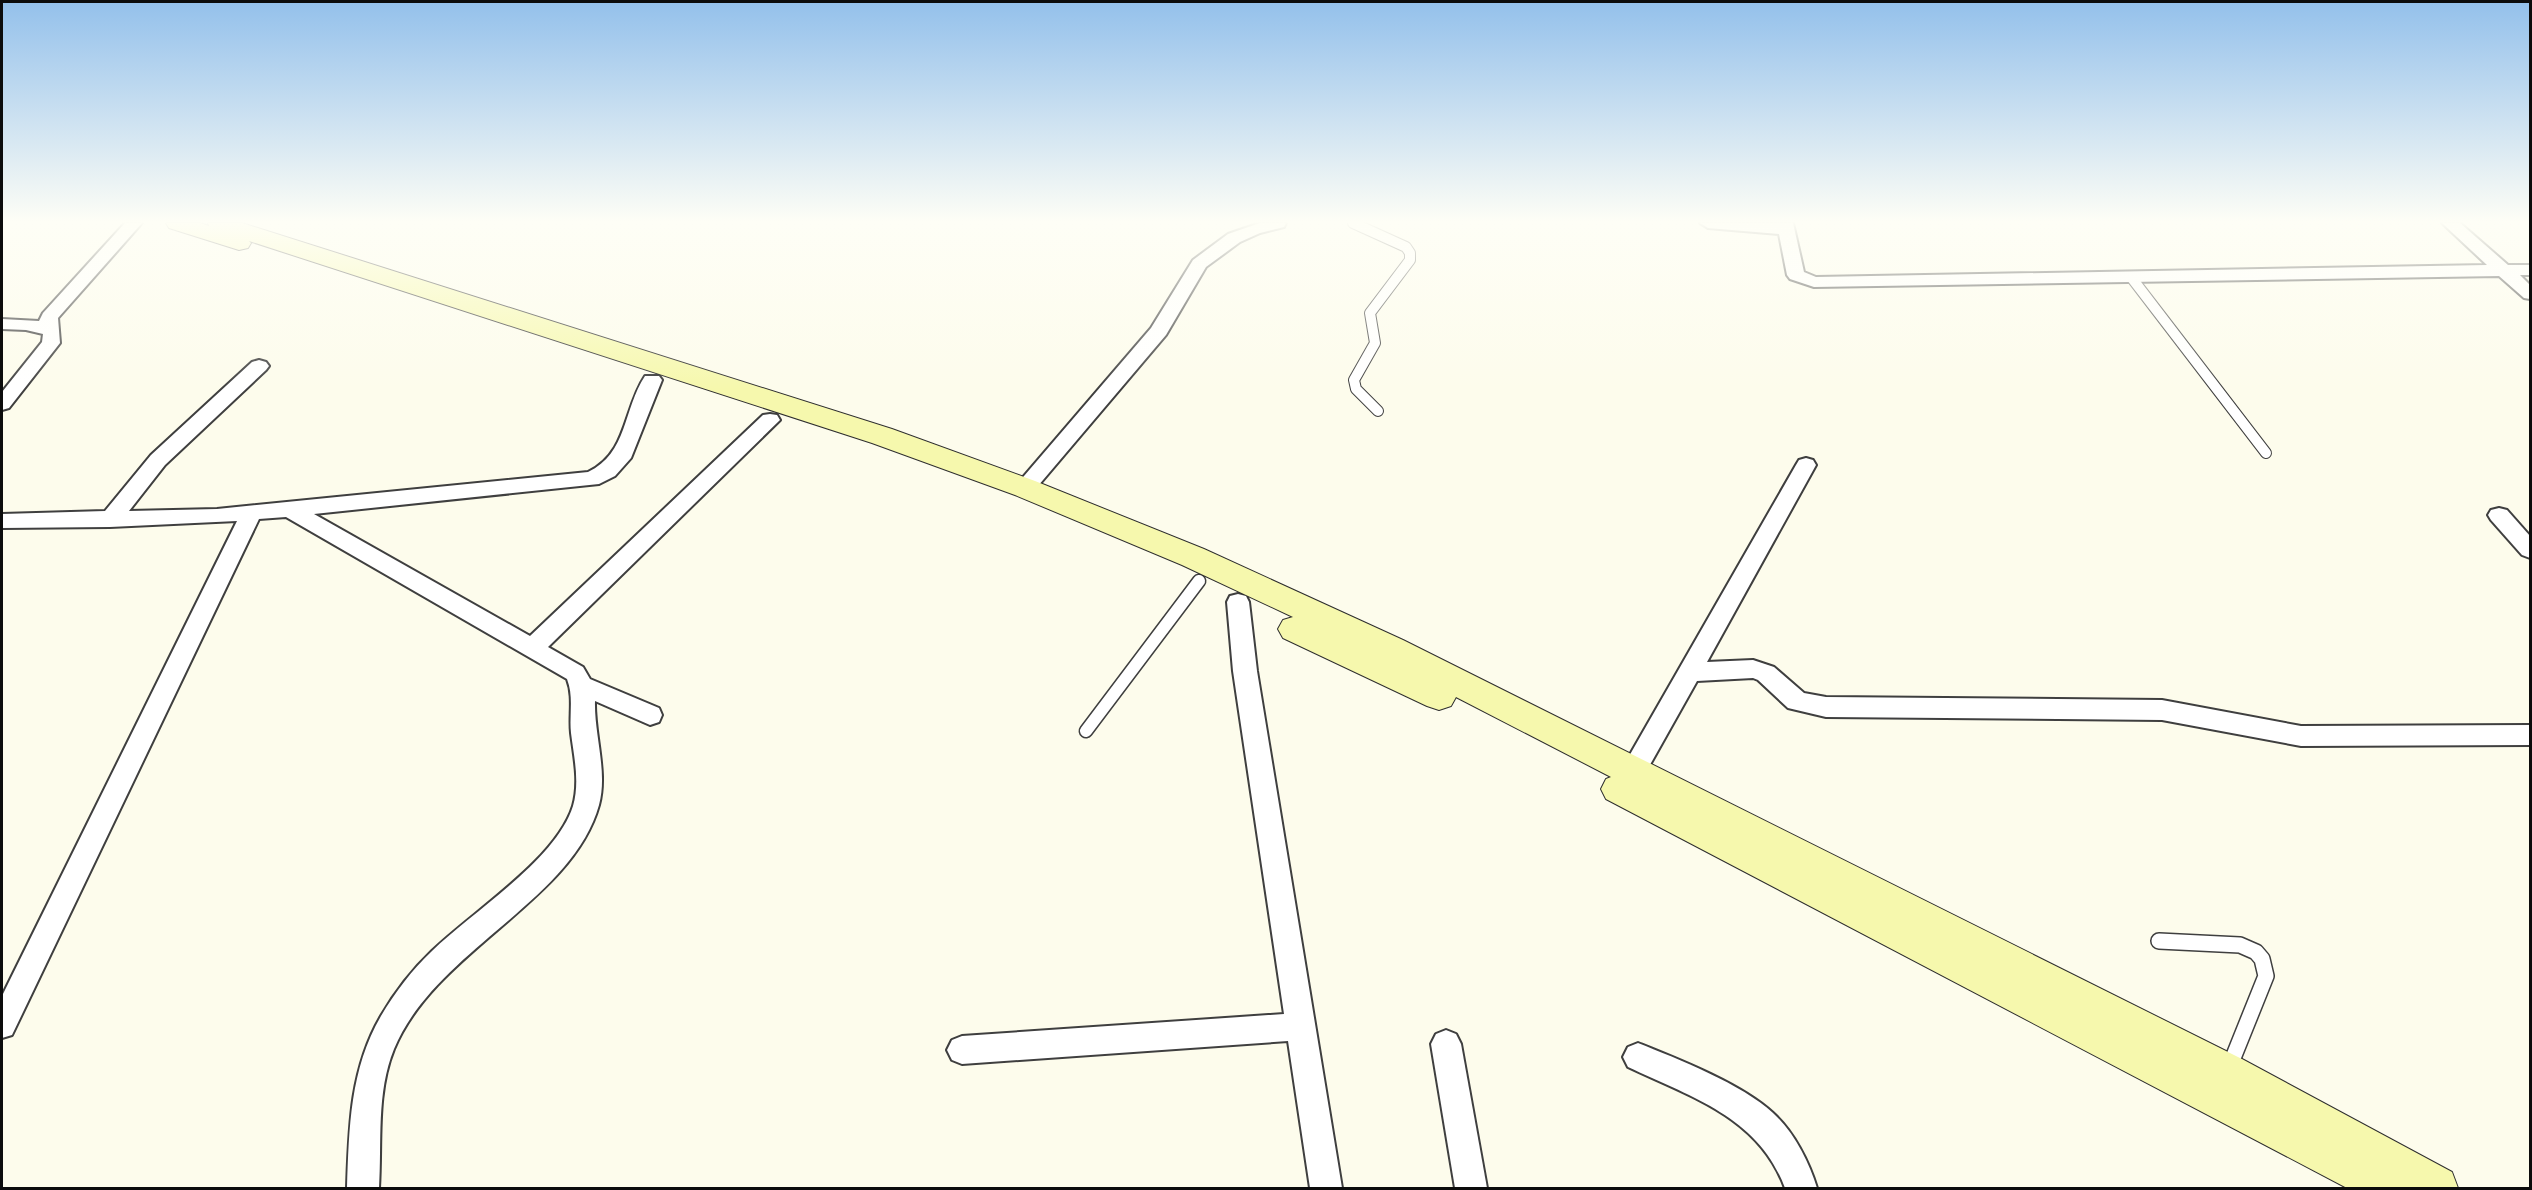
<svg xmlns="http://www.w3.org/2000/svg" width="2532" height="1190" font-family="'Crimson Pro',serif">
  <style>
    .lines { fill: none; stroke-linecap: round; stroke-linejoin: round }
    .lane-far2-casing { stroke: #3f3f3f; stroke-width: 12 }
    .lane-far1-casing { stroke: #3f3f3f; stroke-width: 15 }
    .lane-casing { stroke: #3f3f3f; stroke-width: 18 }
    .street-casing { stroke: #3f3f3f; stroke-width: 4 }
    .secondary-casing { stroke: #2e2e2e; stroke-width: 2 }
    .lane-far2 { stroke: #fff; stroke-width: 10 }
    .lane-far1 { stroke: #fff; stroke-width: 12 }
    .lane { stroke: #fff; stroke-width: 15 }
    .street { fill: #fff; fill-rule: evenodd }
    .secondary { fill: #f6f8ad; fill-rule: evenodd }
  </style>
  <rect width="100%" height="100%" fill="#fdfcec"/>
  <g class="lines">
    <defs>
      <g id="lane-far2">
        <path d="M1353,223L1406,247L1410,253V260L1370,313L1375,343L1354,380L1356,389L1378,411"/>
        <path d="M2131,277L2266,453"/>
      </g>
      <path id="lane-far1" d="M1086,731L1199,581"/>
      <path id="lane" d="M2159,941L2240,945L2256,952L2262,959L2266,976L2229,1068"/>
      <g id="street">
        <path d="M125,223H142L58,318L60,343L9,408L2,410V392L42,342L43,334L26,330L2,329V319L39,321L43,313Z"/>
        <path d="M1260,223H1286L1284,227L1260,233L1240,242L1206,267L1166,335L1032,493L1025,495L1018,493L1015,488L1018,483L1151,328L1193,260L1228,234Z"/>
        <path d="M1700,223H1793L1804,272L1816,277L2487,265L2442,223H2460L2508,265H2530V275H2520L2530,285V299L2524,298L2499,276L1814,287L1790,279L1787,275L1779,234L1708,228Z"/>
        <path d="M259,360L266,362L269,366L266,370L165,465L129,511L217,509L588,472C628,453 623,409 645,376H659L662,380L631,458L615,476L599,484L314,514L530,636L763,415L770,414L777,415L780,420L548,647L583,667L590,679L659,708L662,715L659,722L650,725L595,701C594,735 608,772 599,805C572,902 435,950 394,1049C376,1093 382,1142 379,1188H347C349,1128 350,1069 381,1016C395,992 412,970 432,951C472,912 556,860 573,806C580,782 574,757 571,733C569,715 574,697 567,679L286,517L259,519L12,1035L2,1038V996L237,521L110,527L2,528V514L105,511L151,455L252,362Z"/>
        <path d="M1806,458L1813,460L1816,465L1707,662L1753,660L1774,667L1804,693L1826,697L2162,700L2301,726L2530,725V745L2301,746L2162,720L1826,717L1788,708L1758,680L1753,678L1697,681L1642,779L1633,782L1624,779L1620,772L1624,765L1796,465L1799,460Z"/>
        <path d="M2499,508L2507,510L2530,536V558L2522,555L2491,520L2488,515L2491,510Z"/>
        <path d="M1238,594L1246,596L1249,602L1257,671L1342,1188H1310L1288,1041L962,1064L952,1060L947,1050L952,1040L962,1036L1284,1014L1233,671L1227,602L1230,596Z"/>
        <path d="M1446,1030L1456,1034L1461,1044L1487,1188H1455L1431,1044L1436,1034Z"/>
        <path d="M1638,1043C1678,1059 1742,1084 1773,1113C1794,1132 1809,1162 1817,1188H1785C1759,1117 1691,1097 1628,1067L1623,1057L1628,1047Z"/>
      </g>
      <path id="secondary" d="M166,223H200L209,226L208,223H242L892,429L1035,481L1204,549L1403,640L2242,1059L2452,1172L2458,1188H2347L1606,799L1601,789L1606,779L1611,777L1456,697L1451,706L1439,710L1427,706L1283,638L1278,629L1283,620L1293,617L1182,565L1015,495L872,443L249,241L251,243L248,248L239,250L169,228Z"/>
    </defs>
    <use href="#lane-far2" class="lane-far2-casing"/>
    <use href="#lane-far1" class="lane-far1-casing"/>
    <use href="#lane" class="lane-casing"/>
    <use href="#street" class="street-casing"/>
    <use href="#secondary" class="secondary-casing"/>
    <use href="#lane-far2" class="lane-far2"/>
    <use href="#lane-far1" class="lane-far1"/>
    <use href="#lane" class="lane"/>
    <use href="#street" class="street"/>
    <use href="#secondary" class="secondary"/>
  </g>
  <linearGradient id="sky" x2="0" y2="1"><stop stop-color="#93c0eb"/><stop offset="0.57" stop-color="#fefef6"/><stop offset="1" stop-color="#fefef6" stop-opacity="0"/></linearGradient>
  <rect width="2532" height="389" fill="url(#sky)"/>
  <rect width="2532" height="1190" fill="none" stroke="#0c0c0c" stroke-width="6"/>
</svg>
